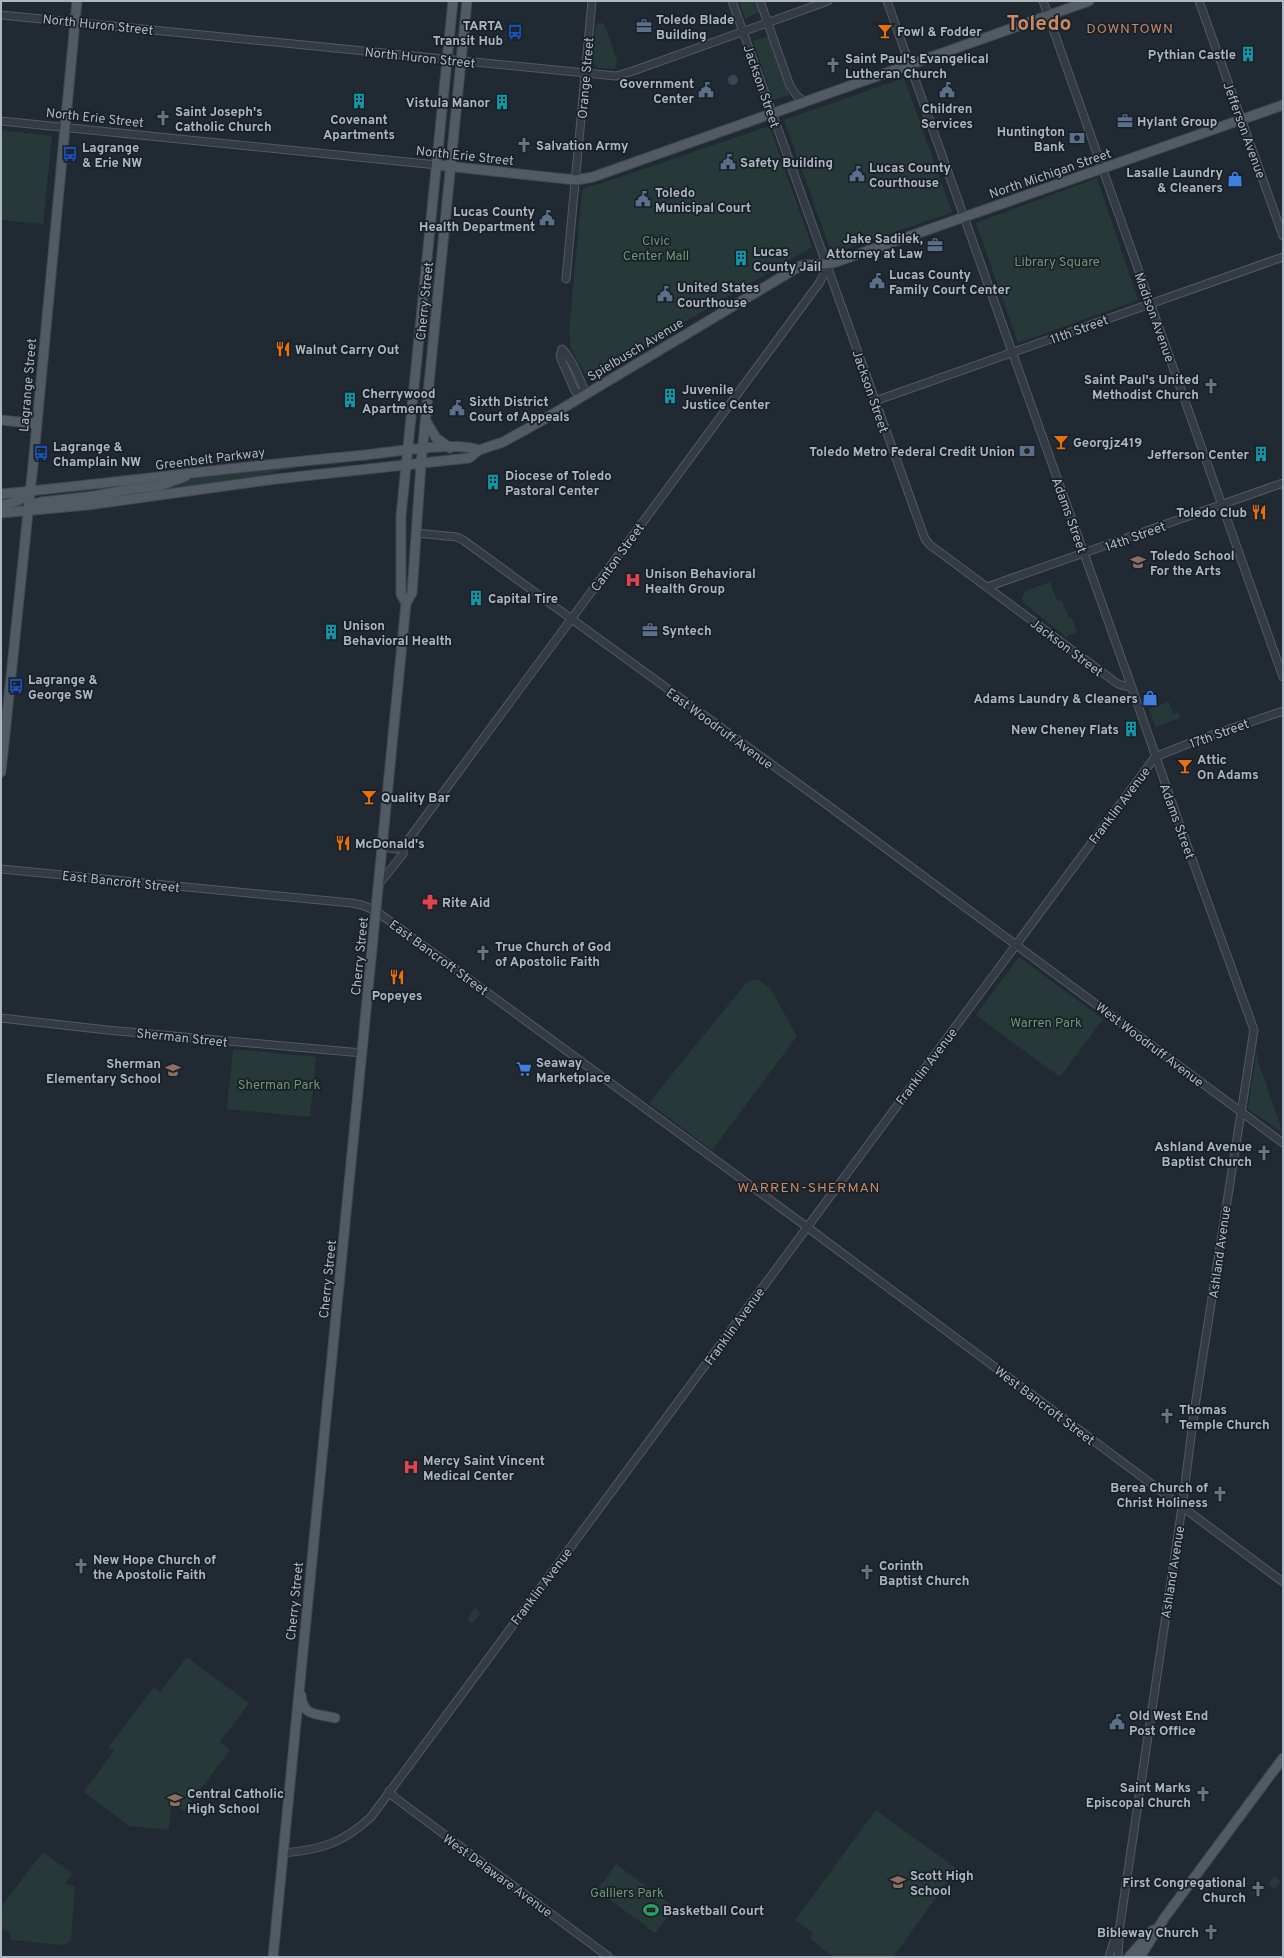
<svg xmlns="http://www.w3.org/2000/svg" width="1284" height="1958" font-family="Overpass,sans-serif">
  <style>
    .green { fill: #263938 }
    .water { fill: #364759 }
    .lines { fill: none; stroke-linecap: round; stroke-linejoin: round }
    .minor-casing { stroke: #515962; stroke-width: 9 }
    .major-casing { stroke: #404750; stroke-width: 11 }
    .minor { stroke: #343b44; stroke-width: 7 }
    .major { stroke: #525a64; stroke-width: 9 }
    .labels { text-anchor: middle; stroke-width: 3.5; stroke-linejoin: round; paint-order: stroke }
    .poi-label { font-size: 13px; font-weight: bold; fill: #aeb6c1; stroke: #192028; text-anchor: start }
    .street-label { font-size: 13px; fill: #aeb6c1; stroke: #192028 }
    .park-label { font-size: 13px; fill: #709576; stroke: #192028 }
    .neighbourhood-label { font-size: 14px; letter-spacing: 1px; fill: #c78862; stroke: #192028 }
    .town-label { font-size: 21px; font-weight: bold; fill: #c78862; stroke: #192028 }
  </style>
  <rect width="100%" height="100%" fill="#212a33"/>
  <g class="green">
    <path d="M739,1H756L760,12L745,18Z"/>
    <path d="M598,23H602L605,26L617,60L615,69L598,68L593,63L595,28Z"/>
    <path d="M768,36L789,95L773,100L753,41Z"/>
    <path d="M904,78L952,212L832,254L784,120Z"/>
    <path d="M766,127L770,128L812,247L588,379L575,356L571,348L569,332L582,192L584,188L600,184Z"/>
    <path d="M1,130L52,136L43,224L1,220Z"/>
    <path d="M1097,178L1138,300L1018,343L976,223Z"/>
    <path d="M433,274L434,275L428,327L427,326Z"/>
    <path d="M325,462L274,472L258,477L97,500L182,482L196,478Z"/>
    <path d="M1050,582L1057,601L1062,600L1069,618L1071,617L1077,632L1066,637L1023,602L1022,596L1028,590Z"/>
    <path d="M1169,702L1173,714L1178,712L1180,718L1155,727L1149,709Z"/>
    <path d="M1019,957L1103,1019L1060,1077L976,1015Z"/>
    <path d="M758,979L771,990L797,1036L712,1150L649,1103L746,983Z"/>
    <path d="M233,1049L316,1057L310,1117L227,1109Z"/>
    <path d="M1257,1050L1258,1061L1283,1133L1248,1109Z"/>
    <path d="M475,1608L481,1613L473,1623L467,1619Z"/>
    <path d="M187,1657L249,1703L220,1742L230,1750L184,1811L174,1803L171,1807L169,1830L129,1826L84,1792L114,1751L109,1747L154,1687L160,1692Z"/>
    <path d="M876,1810L957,1869L893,1957H834L810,1939L813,1933L795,1920Z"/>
    <path d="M43,1852L72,1874L65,1884L75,1886L71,1940L65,1945L11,1940V1934L1,1927V1907Z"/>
    <path d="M616,1864L675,1908L655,1933L597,1890Z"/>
    <path d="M1275,1876L1281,1881L1275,1889L1268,1884Z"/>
  </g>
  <circle class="water" cx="733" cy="80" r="5"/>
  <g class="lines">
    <defs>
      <g id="minor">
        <path d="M732,1L925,539L930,545L1118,684L1132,688"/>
        <path d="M760,1L790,86L797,96L805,102"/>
        <path d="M887,1L1132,688L1179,823L1254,1030L1195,1406L1182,1507L1120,1925L1118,1957"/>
        <path d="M1043,1L1283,677"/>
        <path d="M1199,1L1283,236"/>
        <path d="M1,15L616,76L633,71L828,1"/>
        <path d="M1,121L437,165"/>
        <path d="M566,279L592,1"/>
        <path d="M562,349C570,356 584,385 585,395L575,391L561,359L560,355Z"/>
        <path d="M875,401L1283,257"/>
        <path d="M416,533L457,537L463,540L822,801L1283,1143"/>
        <path d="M987,587L1283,483"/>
        <path d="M383,847L396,849L403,847"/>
        <path d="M1,869L351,903L362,905L376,911L807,1227L1283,1582"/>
        <path d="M379,884L403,854V847L820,282L824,273L825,267"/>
        <path d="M1,1018L107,1030L362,1053"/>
        <path d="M389,1791L394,1797L609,1957"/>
        <path d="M282,1853C321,1850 343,1843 371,1817L1155,757L1200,739L1283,711"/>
        <path d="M1109,1957L1117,1931"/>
      </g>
      <g id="major">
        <path d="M437,165L576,180L593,177L1089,1"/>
        <path d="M1,420L37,424"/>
        <path d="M426,421L436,438L450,448"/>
        <path d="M1,494C122,482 243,466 365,455C391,452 457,441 479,450"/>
        <path d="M1,505C14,503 21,501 30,491"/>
        <path d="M28,510L34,504L41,502L94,496L131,489L159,486L186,476"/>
        <path d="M1,513L88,505L276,479L469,458L479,450L503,442L543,420L800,266C812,263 824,266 836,262L1283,105"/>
        <path d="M406,603L401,594V516L453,1"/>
        <path d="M1,772L34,455L77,1"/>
        <path d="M301,1695C303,1718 318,1713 335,1718"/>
        <path d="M273,1957L406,603L412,593L421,464L467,1"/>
        <path d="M1129,1957L1153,1930"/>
        <path d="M1140,1957L1165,1917L1283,1758"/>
      </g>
    </defs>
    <use href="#minor" class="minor-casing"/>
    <use href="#major" class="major-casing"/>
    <use href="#minor" class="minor"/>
    <use href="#major" class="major"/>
  </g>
  <defs>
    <symbol id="office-bare" viewBox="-9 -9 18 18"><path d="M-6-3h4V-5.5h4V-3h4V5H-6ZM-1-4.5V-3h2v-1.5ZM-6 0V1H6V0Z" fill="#5c6f8a" stroke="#192028" stroke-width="2.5" paint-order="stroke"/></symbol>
    <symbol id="bar-bare" viewBox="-9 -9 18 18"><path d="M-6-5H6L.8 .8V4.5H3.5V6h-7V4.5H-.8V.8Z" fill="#e8710a" stroke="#192028" stroke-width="2.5" paint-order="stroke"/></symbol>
    <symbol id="bus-bare" viewBox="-9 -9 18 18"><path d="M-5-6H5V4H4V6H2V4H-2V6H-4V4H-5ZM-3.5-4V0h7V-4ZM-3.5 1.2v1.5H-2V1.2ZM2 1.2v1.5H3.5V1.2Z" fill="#1a4fb4" stroke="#192028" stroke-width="2.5" paint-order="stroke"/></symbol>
    <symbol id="building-bare" viewBox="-9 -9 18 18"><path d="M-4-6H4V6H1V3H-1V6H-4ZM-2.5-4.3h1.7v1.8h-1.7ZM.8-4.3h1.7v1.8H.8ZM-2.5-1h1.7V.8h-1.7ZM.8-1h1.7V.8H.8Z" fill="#0f9aa8" stroke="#192028" stroke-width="2.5" paint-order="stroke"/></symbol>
    <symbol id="church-bare" viewBox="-9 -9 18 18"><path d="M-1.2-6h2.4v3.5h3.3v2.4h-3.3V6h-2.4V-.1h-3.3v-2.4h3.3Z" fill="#6b7280" stroke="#192028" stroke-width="2.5" paint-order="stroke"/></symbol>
    <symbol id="civic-bare" viewBox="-9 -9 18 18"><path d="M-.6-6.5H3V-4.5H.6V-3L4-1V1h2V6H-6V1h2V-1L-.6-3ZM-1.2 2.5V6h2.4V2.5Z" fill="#5c6f8a" stroke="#192028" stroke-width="2.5" paint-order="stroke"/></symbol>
    <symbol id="bank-bare" viewBox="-9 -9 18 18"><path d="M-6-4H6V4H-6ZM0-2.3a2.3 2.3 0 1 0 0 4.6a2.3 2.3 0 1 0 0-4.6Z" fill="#5c6f8a" stroke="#192028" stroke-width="2.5" paint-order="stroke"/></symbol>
    <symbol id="shop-bare" viewBox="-9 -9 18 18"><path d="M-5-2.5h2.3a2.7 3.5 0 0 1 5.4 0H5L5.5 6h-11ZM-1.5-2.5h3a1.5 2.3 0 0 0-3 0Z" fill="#3f7fe0" stroke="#192028" stroke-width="2.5" paint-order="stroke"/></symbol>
    <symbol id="restaurant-bare" viewBox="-9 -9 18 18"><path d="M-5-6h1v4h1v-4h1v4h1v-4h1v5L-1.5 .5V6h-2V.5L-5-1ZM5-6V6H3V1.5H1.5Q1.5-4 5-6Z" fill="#e8710a" stroke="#192028" stroke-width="2.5" paint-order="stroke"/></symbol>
    <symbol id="school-bare" viewBox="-9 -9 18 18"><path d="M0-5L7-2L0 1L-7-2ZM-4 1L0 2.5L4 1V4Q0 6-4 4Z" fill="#8d6e63" stroke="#192028" stroke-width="2.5" paint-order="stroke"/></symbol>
    <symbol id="hospital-bare" viewBox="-9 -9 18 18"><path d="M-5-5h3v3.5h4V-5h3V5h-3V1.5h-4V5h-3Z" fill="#e0444e" stroke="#192028" stroke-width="2.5" paint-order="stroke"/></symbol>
    <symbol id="pharmacy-bare" viewBox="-9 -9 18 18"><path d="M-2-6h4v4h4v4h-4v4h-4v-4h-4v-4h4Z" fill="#e0444e" stroke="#192028" stroke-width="2.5" paint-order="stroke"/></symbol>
    <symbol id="supermarket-bare" viewBox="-9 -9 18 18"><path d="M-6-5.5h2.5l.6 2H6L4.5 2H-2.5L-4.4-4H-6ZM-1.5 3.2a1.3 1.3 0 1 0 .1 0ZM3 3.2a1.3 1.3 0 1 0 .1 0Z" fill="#3f7fe0" stroke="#192028" stroke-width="2.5" paint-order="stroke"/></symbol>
    <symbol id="stadium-bare" viewBox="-9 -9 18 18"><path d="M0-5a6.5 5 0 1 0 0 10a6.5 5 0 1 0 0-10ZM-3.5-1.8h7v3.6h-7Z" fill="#2e9e5b" stroke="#192028" stroke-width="2.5" paint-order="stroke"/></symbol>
  </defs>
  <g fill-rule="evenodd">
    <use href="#office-bare" x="633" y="15" width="22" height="22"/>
    <use href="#bar-bare" x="874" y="20" width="22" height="22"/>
    <use href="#bus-bare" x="504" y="21" width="22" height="22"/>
    <use href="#building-bare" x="1237" y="43" width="22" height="22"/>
    <use href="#church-bare" x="822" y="54" width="22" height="22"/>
    <use href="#civic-bare" x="695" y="79" width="22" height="22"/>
    <use href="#civic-bare" x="936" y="79" width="22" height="22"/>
    <use href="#building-bare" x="348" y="90" width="22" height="22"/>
    <use href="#building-bare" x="491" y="91" width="22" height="22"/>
    <use href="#church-bare" x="152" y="107" width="22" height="22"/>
    <use href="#office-bare" x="1114" y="110" width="22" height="22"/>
    <use href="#bank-bare" x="1066" y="127" width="22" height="22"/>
    <use href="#church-bare" x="513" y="134" width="22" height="22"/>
    <use href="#bus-bare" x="59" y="143" width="22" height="22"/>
    <use href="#civic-bare" x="717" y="151" width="22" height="22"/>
    <use href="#civic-bare" x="846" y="163" width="22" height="22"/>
    <use href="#shop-bare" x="1224" y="168" width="22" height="22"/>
    <use href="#civic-bare" x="632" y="188" width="22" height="22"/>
    <use href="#civic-bare" x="536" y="207" width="22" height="22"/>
    <use href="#office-bare" x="924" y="234" width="22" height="22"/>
    <use href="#building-bare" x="730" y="247" width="22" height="22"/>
    <use href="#civic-bare" x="866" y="270" width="22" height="22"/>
    <use href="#civic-bare" x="654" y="283" width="22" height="22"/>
    <use href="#restaurant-bare" x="272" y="338" width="22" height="22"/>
    <use href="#church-bare" x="1200" y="375" width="22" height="22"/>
    <use href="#building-bare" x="659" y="385" width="22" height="22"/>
    <use href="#building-bare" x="339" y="389" width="22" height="22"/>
    <use href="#civic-bare" x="446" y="397" width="22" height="22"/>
    <use href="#bar-bare" x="1050" y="431" width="22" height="22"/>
    <use href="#bank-bare" x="1016" y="440" width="22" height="22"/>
    <use href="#bus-bare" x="30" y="442" width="22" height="22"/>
    <use href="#building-bare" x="1250" y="443" width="22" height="22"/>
    <use href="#building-bare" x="482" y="471" width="22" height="22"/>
    <use href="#restaurant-bare" x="1248" y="501" width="22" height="22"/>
    <use href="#school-bare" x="1127" y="551" width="22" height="22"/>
    <use href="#hospital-bare" x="622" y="569" width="22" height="22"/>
    <use href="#building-bare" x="465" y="587" width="22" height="22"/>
    <use href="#office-bare" x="639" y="619" width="22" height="22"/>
    <use href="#building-bare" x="320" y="621" width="22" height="22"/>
    <use href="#bus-bare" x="5" y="675" width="22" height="22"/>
    <use href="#shop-bare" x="1139" y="687" width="22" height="22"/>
    <use href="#building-bare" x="1120" y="718" width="22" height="22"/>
    <use href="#bar-bare" x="1174" y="755" width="22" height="22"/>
    <use href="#bar-bare" x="358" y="786" width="22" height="22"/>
    <use href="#restaurant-bare" x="332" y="832" width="22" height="22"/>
    <use href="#pharmacy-bare" x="419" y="891" width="22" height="22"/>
    <use href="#church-bare" x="472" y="942" width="22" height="22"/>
    <use href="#restaurant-bare" x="386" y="966" width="22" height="22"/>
    <use href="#supermarket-bare" x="513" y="1058" width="22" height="22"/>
    <use href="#school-bare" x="162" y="1059" width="22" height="22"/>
    <use href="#church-bare" x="1253" y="1142" width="22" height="22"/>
    <use href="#church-bare" x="1156" y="1405" width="22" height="22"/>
    <use href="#hospital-bare" x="400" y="1456" width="22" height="22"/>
    <use href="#church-bare" x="1209" y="1483" width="22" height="22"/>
    <use href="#church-bare" x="70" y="1555" width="22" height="22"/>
    <use href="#church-bare" x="856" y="1561" width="22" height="22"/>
    <use href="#civic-bare" x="1106" y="1711" width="22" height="22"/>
    <use href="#church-bare" x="1192" y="1783" width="22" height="22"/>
    <use href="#school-bare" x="164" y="1789" width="22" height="22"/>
    <use href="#school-bare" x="887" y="1871" width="22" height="22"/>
    <use href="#church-bare" x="1247" y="1878" width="22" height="22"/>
    <use href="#stadium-bare" x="640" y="1899" width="22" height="22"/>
    <use href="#church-bare" x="1200" y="1921" width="22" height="22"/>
  </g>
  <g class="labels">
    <g class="poi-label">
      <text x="656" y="24">Toledo Blade<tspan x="656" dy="15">Building</tspan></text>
      <text x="503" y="30" text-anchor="end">TARTA<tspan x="503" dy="15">Transit Hub</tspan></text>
      <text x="897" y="36">Fowl &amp; Fodder</text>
      <text x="1236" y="59" text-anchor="end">Pythian Castle</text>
      <text x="845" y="63">Saint Paul's Evangelical<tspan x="845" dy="15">Lutheran Church</tspan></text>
      <text x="694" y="88" text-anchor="end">Government<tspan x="694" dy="15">Center</tspan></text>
      <text x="490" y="107" text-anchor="end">Vistula Manor</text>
      <text x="947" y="113" text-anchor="middle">Children<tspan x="947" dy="15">Services</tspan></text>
      <text x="175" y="116">Saint Joseph's<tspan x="175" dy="15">Catholic Church</tspan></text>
      <text x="359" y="124" text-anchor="middle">Covenant<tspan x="359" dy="15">Apartments</tspan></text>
      <text x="1137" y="126">Hylant Group</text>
      <text x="1065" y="136" text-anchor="end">Huntington<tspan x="1065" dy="15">Bank</tspan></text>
      <text x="536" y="150">Salvation Army</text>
      <text x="82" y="152">Lagrange<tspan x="82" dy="15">&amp; Erie NW</tspan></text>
      <text x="740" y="167">Safety Building</text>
      <text x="869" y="172">Lucas County<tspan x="869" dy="15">Courthouse</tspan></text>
      <text x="1223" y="177" text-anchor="end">Lasalle Laundry<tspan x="1223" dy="15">&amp; Cleaners</tspan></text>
      <text x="655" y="197">Toledo<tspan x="655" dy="15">Municipal Court</tspan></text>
      <text x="535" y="216" text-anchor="end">Lucas County<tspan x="535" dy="15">Health Department</tspan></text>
      <text x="923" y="243" text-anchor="end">Jake Sadilek,<tspan x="923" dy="15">Attorney at Law</tspan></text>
      <text x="753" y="256">Lucas<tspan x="753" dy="15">County Jail</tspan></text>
      <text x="889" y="279">Lucas County<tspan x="889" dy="15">Family Court Center</tspan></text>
      <text x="677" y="292">United States<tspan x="677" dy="15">Courthouse</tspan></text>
      <text x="295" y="354">Walnut Carry Out</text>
      <text x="1199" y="384" text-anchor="end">Saint Paul's United<tspan x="1199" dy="15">Methodist Church</tspan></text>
      <text x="682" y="394">Juvenile<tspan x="682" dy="15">Justice Center</tspan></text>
      <text x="362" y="398">Cherrywood<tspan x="362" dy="15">Apartments</tspan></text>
      <text x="469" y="406">Sixth District<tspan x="469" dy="15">Court of Appeals</tspan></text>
      <text x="1073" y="447">Georgjz419</text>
      <text x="53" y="451">Lagrange &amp;<tspan x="53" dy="15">Champlain NW</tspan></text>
      <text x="1015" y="456" text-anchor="end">Toledo Metro Federal Credit Union</text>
      <text x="1249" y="459" text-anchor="end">Jefferson Center</text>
      <text x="505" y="480">Diocese of Toledo<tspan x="505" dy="15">Pastoral Center</tspan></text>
      <text x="1247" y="517" text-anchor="end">Toledo Club</text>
      <text x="1150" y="560">Toledo School<tspan x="1150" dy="15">For the Arts</tspan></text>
      <text x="645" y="578">Unison Behavioral<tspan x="645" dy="15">Health Group</tspan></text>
      <text x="488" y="603">Capital Tire</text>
      <text x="343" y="630">Unison<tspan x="343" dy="15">Behavioral Health</tspan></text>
      <text x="662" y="635">Syntech</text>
      <text x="28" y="684">Lagrange &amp;<tspan x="28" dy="15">George SW</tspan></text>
      <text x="1138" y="703" text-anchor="end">Adams Laundry &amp; Cleaners</text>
      <text x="1119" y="734" text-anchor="end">New Cheney Flats</text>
      <text x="1197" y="764">Attic<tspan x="1197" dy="15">On Adams</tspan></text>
      <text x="381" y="802">Quality Bar</text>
      <text x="355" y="848">McDonald's</text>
      <text x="442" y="907">Rite Aid</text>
      <text x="495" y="951">True Church of God<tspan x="495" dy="15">of Apostolic Faith</tspan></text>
      <text x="397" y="1000" text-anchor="middle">Popeyes</text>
      <text x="536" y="1067">Seaway<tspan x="536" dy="15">Marketplace</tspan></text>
      <text x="161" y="1068" text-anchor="end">Sherman<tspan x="161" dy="15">Elementary School</tspan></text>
      <text x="1252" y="1151" text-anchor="end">Ashland Avenue<tspan x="1252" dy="15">Baptist Church</tspan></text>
      <text x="1179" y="1414">Thomas<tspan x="1179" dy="15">Temple Church</tspan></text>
      <text x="423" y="1465">Mercy Saint Vincent<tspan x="423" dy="15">Medical Center</tspan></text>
      <text x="1208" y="1492" text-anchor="end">Berea Church of<tspan x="1208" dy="15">Christ Holiness</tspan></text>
      <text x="93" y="1564">New Hope Church of<tspan x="93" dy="15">the Apostolic Faith</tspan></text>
      <text x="879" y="1570">Corinth<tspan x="879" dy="15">Baptist Church</tspan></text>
      <text x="1129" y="1720">Old West End<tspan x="1129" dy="15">Post Office</tspan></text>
      <text x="1191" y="1792" text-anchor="end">Saint Marks<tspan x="1191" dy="15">Episcopal Church</tspan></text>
      <text x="187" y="1798">Central Catholic<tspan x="187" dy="15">High School</tspan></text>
      <text x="910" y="1880">Scott High<tspan x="910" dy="15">School</tspan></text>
      <text x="1246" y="1887" text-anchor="end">First Congregational<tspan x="1246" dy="15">Church</tspan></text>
      <text x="663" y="1915">Basketball Court</text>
      <text x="1199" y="1937" text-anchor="end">Bibleway Church</text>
    </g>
    <g class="street-label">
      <text transform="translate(98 24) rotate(6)" y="5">North Huron Street</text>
      <text transform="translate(420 57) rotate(6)" y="5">North Huron Street</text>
      <text transform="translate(585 78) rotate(-85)" y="5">Orange Street</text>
      <text transform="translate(762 86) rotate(71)" y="5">Jackson Street</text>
      <text transform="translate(95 117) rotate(6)" y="5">North Erie Street</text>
      <text transform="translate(1245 130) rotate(70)" y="5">Jefferson Avenue</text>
      <text transform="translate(465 155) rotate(6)" y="5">North Erie Street</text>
      <text transform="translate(1050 173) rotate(-19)" y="5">North Michigan Street</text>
      <text transform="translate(424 301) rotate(-84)" y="5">Cherry Street</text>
      <text transform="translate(1155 317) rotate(70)" y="5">Madison Avenue</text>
      <text transform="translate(1079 329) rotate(-20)" y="5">11th Street</text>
      <text transform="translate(635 349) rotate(-31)" y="5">Spielbusch Avenue</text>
      <text transform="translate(27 385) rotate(-85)" y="5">Lagrange Street</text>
      <text transform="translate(871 391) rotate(71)" y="5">Jackson Street</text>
      <text transform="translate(210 458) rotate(-7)" y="5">Greenbelt Parkway</text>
      <text transform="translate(1070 515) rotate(70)" y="5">Adams Street</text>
      <text transform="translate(1135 536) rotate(-20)" y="5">14th Street</text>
      <text transform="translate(617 557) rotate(-54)" y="5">Canton Street</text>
      <text transform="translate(1067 647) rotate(37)" y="5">Jackson Street</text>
      <text transform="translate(720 728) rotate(36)" y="5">East Woodruff Avenue</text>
      <text transform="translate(1219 733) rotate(-20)" y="5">17th Street</text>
      <text transform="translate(1119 805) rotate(-53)" y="5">Franklin Avenue</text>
      <text transform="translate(1178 821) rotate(70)" y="5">Adams Street</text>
      <text transform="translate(121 881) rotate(6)" y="5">East Bancroft Street</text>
      <text transform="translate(359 956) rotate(-84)" y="5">Cherry Street</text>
      <text transform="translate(439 957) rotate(36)" y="5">East Bancroft Street</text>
      <text transform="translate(182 1037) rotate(6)" y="5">Sherman Street</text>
      <text transform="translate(1150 1044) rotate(37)" y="5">West Woodruff Avenue</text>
      <text transform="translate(926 1066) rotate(-53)" y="5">Franklin Avenue</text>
      <text transform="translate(1219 1252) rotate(-82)" y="5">Ashland Avenue</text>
      <text transform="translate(327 1279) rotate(-84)" y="5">Cherry Street</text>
      <text transform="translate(734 1326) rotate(-54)" y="5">Franklin Avenue</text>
      <text transform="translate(1045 1405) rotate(37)" y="5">West Bancroft Street</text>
      <text transform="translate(1172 1572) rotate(-81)" y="5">Ashland Avenue</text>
      <text transform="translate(541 1586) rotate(-53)" y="5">Franklin Avenue</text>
      <text transform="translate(294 1601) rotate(-84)" y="5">Cherry Street</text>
      <text transform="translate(498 1875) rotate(36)" y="5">West Delaware Avenue</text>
    </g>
    <g class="park-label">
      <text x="656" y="245">Civic<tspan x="656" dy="15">Center Mall</tspan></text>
      <text x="1057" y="266">Library Square</text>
      <text x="1046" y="1027">Warren Park</text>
      <text x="279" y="1089">Sherman Park</text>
      <text x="627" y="1897">Galliers Park</text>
    </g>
    <g class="neighbourhood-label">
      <text x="1130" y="33">DOWNTOWN</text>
      <text x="809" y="1192">WARREN-SHERMAN</text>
    </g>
    <g class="town-label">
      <text x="1039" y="30">Toledo</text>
    </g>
  </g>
  <rect width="1284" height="1958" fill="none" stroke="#aeb6c1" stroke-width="4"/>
</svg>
